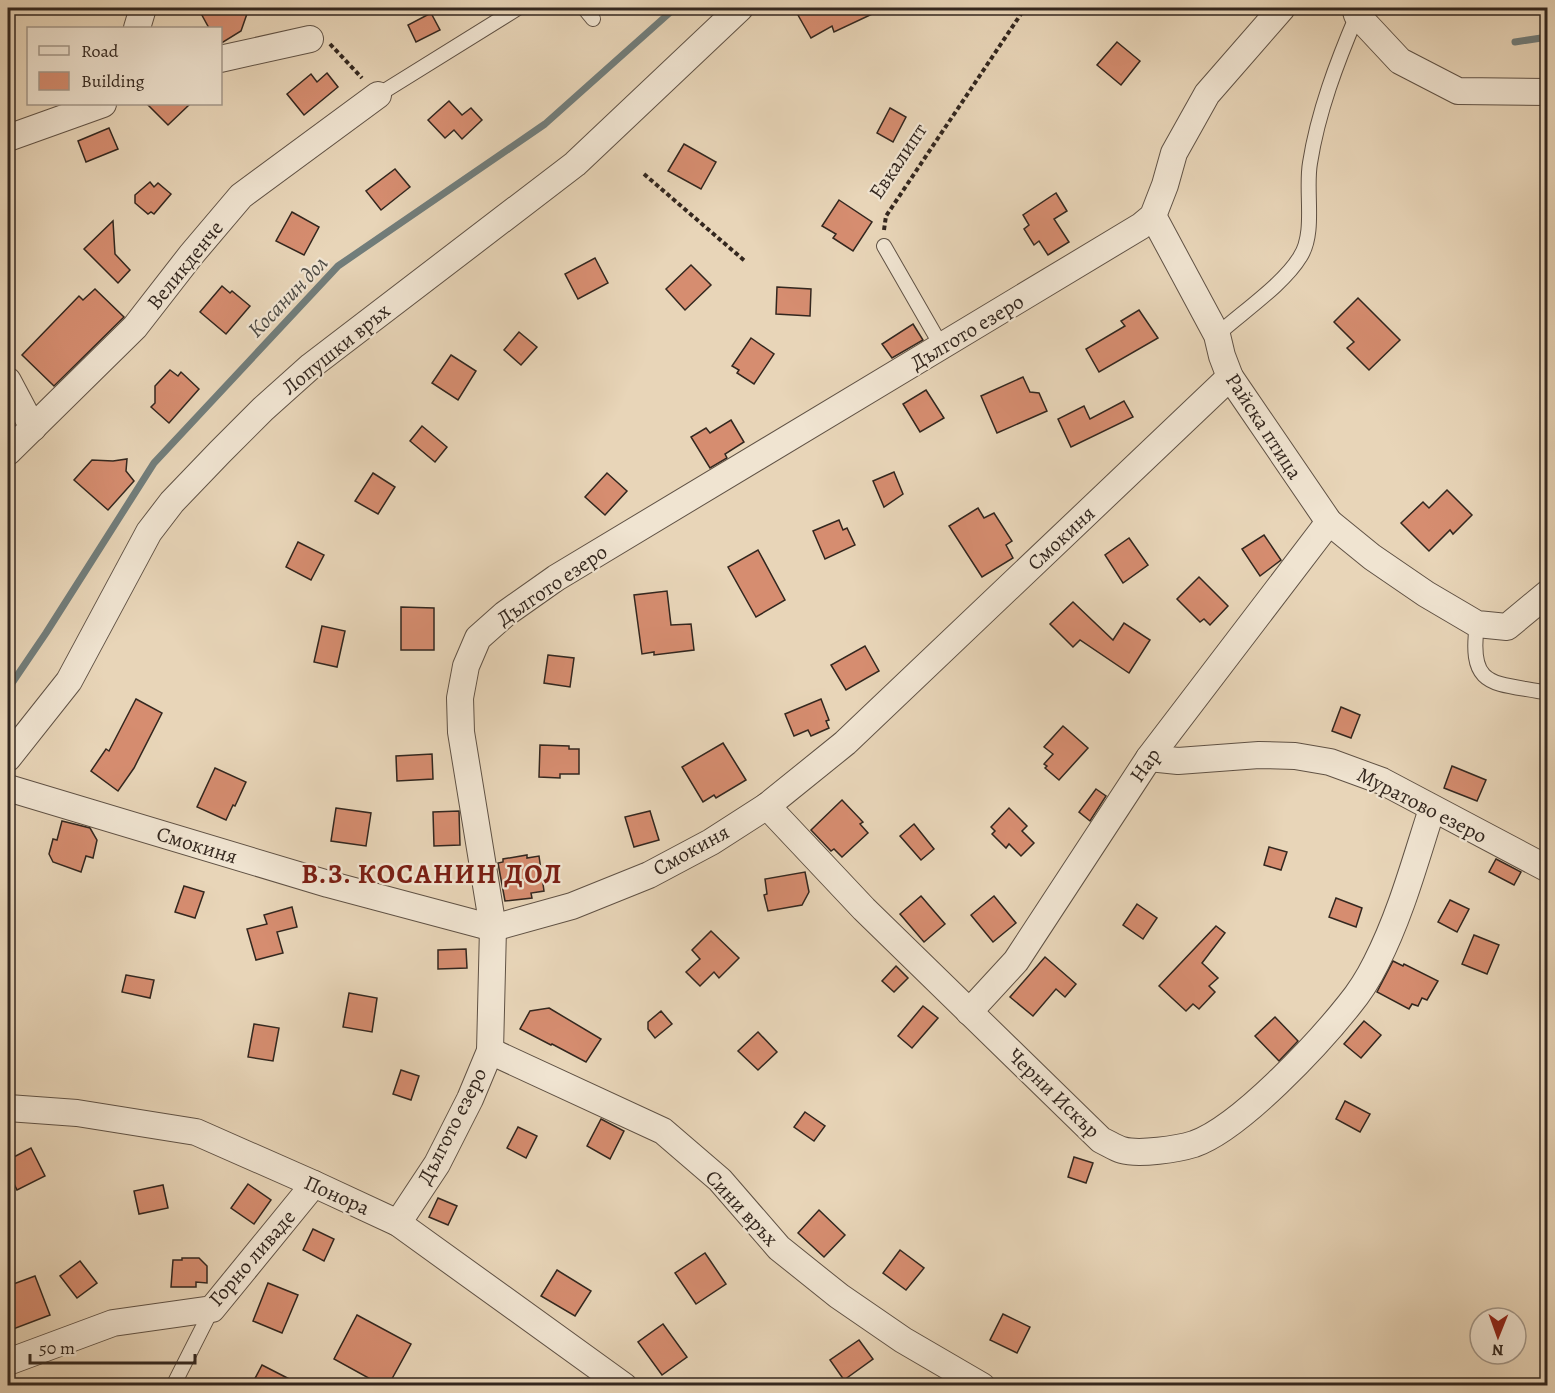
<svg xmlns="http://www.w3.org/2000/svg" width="1555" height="1393" font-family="Alegreya,serif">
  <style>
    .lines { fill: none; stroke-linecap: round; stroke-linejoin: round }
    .stream { stroke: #717d7b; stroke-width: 7 }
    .building { fill: #d68d70; stroke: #33271f; stroke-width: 1.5 }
    .service-casing { stroke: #605245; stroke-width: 16 }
    .minor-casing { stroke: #605245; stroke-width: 28 }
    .path { stroke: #33271f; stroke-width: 4; stroke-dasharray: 4.5 3; stroke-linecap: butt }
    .service { stroke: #f0e4d1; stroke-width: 14 }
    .minor { stroke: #f0e4d1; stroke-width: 26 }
    .labels { text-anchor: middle; stroke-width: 4.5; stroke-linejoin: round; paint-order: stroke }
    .street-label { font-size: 21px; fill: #33271f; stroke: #f0e4d1 }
    .water-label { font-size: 22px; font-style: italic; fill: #4d4b45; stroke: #f0e4d1 }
    .district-label { font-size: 27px; font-weight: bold; letter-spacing: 1.5px; fill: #7a1f14; stroke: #f0e4d1 }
  </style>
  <rect width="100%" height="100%" fill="#e8d5b8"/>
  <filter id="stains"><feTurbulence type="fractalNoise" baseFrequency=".00333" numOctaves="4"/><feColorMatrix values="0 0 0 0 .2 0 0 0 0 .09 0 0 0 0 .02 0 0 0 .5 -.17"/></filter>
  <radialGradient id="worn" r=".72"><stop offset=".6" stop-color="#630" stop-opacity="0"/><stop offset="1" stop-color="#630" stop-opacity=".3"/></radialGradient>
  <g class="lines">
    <g class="stream">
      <path d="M1515,42L1548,37"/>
      <path d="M8,689L46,633L154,463L338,266L545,124L675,8"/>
    </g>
  </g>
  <g class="building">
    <path d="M198,8H249L241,31L220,44V28H209Z"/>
    <path d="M794,8H885L834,32L832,26L811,38Z"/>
    <path d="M431,13L440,30L416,42L408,25Z"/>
    <path d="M1117,42L1140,61L1121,85L1097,65Z"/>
    <path d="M327,73L338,87L304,115L287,94L311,74L317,82Z"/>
    <path d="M449,101L462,115L471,108L482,120L462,139L454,130L445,138L428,120Z"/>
    <path d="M147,104H190L168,125Z"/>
    <path d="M890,108L906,117L893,142L877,133Z"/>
    <path d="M109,128L118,149L86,162L78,141Z"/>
    <path d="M684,144L716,162L701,189L668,171Z"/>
    <path d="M395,169L410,187L381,210L366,191Z"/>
    <path d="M150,182L154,187L158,183L171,194L154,214L151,212L148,214L135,203V195Z"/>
    <path d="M1056,193L1067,211L1054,219L1069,242L1048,255L1039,241L1034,245L1024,229L1029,225L1023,215Z"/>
    <path d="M839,200L872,222L853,251L833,238L836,234L822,226Z"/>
    <path d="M292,212L319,227L304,255L276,241Z"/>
    <path d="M113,221L115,254L130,270L118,283L84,249Z"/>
    <path d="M595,258L608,283L578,299L565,274Z"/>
    <path d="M691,265L711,285L685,310L666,289Z"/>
    <path d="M222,286L230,293L232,291L250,306L226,334L200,312Z"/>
    <path d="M777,287L811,289L810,316L776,314Z"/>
    <path d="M95,289L124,317L54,386L22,355L79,296L83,300Z"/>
    <path d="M1358,298L1400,340L1369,370L1347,348L1354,342L1334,322Z"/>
    <path d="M1139,310L1158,338L1099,372L1086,349L1125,326L1121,321Z"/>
    <path d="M913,324L923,340L892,358L882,344Z"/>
    <path d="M519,332L537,347L521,365L504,350Z"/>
    <path d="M751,338L774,354L754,384L737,373L739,370L732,366Z"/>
    <path d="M451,355L476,371L458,400L432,383Z"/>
    <path d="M170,370L178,376L181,372L199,389L169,423L151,407L155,403V386Z"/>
    <path d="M1023,377L1030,392L1039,393L1047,411L997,433L981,396Z"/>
    <path d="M926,390L944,418L920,432L903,404Z"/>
    <path d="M1124,401L1133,417L1071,447L1058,419L1084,406L1090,419Z"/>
    <path d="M731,420L744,442L725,454L727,458L710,468L691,437L706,428L710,433Z"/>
    <path d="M422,426L447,447L435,462L410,441Z"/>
    <path d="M127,459L126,471L134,481L108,510L74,480L92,460L113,461Z"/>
    <path d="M894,472L903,494L884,507L873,481Z"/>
    <path d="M373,473L395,487L378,514L355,501Z"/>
    <path d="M607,473L627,491L605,515L585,497Z"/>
    <path d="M1447,490L1472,515L1453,534L1450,530L1429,551L1401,523L1423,502L1429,508Z"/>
    <path d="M978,508L984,518L994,513L1012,541L1006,545L1013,558L982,577L949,526Z"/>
    <path d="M839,520L843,530L847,528L855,545L825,559L813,531Z"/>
    <path d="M1264,535L1281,560L1260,576L1242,549Z"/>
    <path d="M1129,538L1148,565L1123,583L1105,555Z"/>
    <path d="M298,542L324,555L311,580L286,567Z"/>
    <path d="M758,550L785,600L756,617L728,567Z"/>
    <path d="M1199,577L1228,606L1210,625L1204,619L1200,622L1177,599Z"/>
    <path d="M667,591L671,625L691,624L694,650L654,655V652L642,654L634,595Z"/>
    <path d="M1073,602L1113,640L1124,623L1150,640L1129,673L1080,640L1073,647L1050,624Z"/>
    <path d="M401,607L434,608V650H401Z"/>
    <path d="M322,626L345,631L337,667L314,662Z"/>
    <path d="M865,646L879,671L846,690L831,665Z"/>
    <path d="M548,655L574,658L570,687L544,683Z"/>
    <path d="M136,699L162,713L134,768L118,791L91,771L106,749L109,751Z"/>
    <path d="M821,699L829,720L826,721L829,728L811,736L808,730L794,736L785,714Z"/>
    <path d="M1341,707L1360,715L1351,738L1332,731Z"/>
    <path d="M1063,726L1088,748L1059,780L1045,768L1047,766L1044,764L1053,754L1044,747Z"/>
    <path d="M723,743L746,780L716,798L714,795L703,802L682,767Z"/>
    <path d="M540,745L569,746V749H579V774H560V778L539,777Z"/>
    <path d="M432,754L433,779L397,781L396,756Z"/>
    <path d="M1452,766L1486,780L1477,801L1444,788Z"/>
    <path d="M215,768L246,782L235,806L233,805L226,820L197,807Z"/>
    <path d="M1096,789L1106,796L1090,821L1079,812Z"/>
    <path d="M842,800L863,822L860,824L868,833L842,857L834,849L831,851L811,830Z"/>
    <path d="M336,808L371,813L366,846L331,841Z"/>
    <path d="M1009,808L1027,826L1022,831L1034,843L1021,856L1009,844L1006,848L992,834L995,831L991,827Z"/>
    <path d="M459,811L460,845L434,846L433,812Z"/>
    <path d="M650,811L659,840L634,847L625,817Z"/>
    <path d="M62,821L90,828L97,840L93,858L86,856L81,872L53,862L49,854L53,839L57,840Z"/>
    <path d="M914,824L934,849L921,860L900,836Z"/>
    <path d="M1269,847L1287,852L1281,870L1264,865Z"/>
    <path d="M527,855V858L539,856L544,891L531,893L532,898L505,901L498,863L503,862V859Z"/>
    <path d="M1496,859L1521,872L1514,885L1489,872Z"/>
    <path d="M805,872L809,892L802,905L768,911L764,895L767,894L765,879Z"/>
    <path d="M184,886L204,892L195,918L175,912Z"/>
    <path d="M921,896L945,924L924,942L900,914Z"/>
    <path d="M994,896L1016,923L993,942L971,915Z"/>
    <path d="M1336,898L1362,908L1356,927L1329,917Z"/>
    <path d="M1450,900L1469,909L1457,932L1438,922Z"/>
    <path d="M1137,904L1157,918L1143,939L1123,925Z"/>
    <path d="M292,907L297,927L277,932L283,953L256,960L247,929L267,924L264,915Z"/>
    <path d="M1216,926L1225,933L1202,963L1218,978L1209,986L1215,992L1199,1009L1193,1004L1186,1011L1159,986Z"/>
    <path d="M711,931L739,958L719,978L714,972L700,986L686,972L700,959L692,950Z"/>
    <path d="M1474,935L1499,945L1487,974L1462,964Z"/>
    <path d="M466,949L467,968L438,969V950Z"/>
    <path d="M1045,957L1076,984L1065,997L1056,989L1033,1016L1010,997Z"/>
    <path d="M1393,961L1403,966L1404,964L1438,981L1427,1000L1422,998L1418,1006L1412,1004L1409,1009L1377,992Z"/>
    <path d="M896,966L908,978L894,992L882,981Z"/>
    <path d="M126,975L154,980L150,998L122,992Z"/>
    <path d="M349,993L377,998L372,1032L343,1027Z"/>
    <path d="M923,1006L938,1018L912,1048L898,1036Z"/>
    <path d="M549,1008L601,1039L586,1062L552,1044L551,1045L520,1029L530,1011Z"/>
    <path d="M661,1011L672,1024L655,1038L648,1029V1022Z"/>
    <path d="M1275,1017L1298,1041L1279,1061L1255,1036Z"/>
    <path d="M1364,1021L1381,1035L1361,1058L1344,1044Z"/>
    <path d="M254,1024L279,1028L273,1061L248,1057Z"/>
    <path d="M758,1032L777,1052L758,1070L738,1051Z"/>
    <path d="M401,1070L419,1076L411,1100L393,1094Z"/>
    <path d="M1345,1101L1370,1114L1360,1132L1336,1119Z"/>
    <path d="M805,1112L825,1126L814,1141L794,1127Z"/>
    <path d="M601,1119L624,1131L610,1159L587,1146Z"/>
    <path d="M518,1127L537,1136L526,1158L507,1148Z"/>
    <path d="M31,1148L45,1176L17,1190L8,1171V1160Z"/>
    <path d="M1074,1157L1093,1163L1086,1183L1068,1177Z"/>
    <path d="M248,1184L271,1200L254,1224L231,1208Z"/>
    <path d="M163,1185L168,1208L139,1214L134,1191Z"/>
    <path d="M438,1198L457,1206L448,1225L429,1217Z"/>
    <path d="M819,1210L845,1235L824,1257L798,1233Z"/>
    <path d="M313,1229L334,1239L324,1261L303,1250Z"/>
    <path d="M900,1250L924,1268L906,1290L883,1273Z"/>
    <path d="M705,1253L726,1284L696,1304L675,1273Z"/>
    <path d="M182,1258H199L207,1266V1283L196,1282V1287H171L173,1260H182Z"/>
    <path d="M80,1261L97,1283L77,1298L60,1276Z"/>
    <path d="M557,1270L591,1291L575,1316L541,1296Z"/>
    <path d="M35,1276L50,1315L8,1331V1286Z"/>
    <path d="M268,1283L298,1295L282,1333L253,1321Z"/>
    <path d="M1003,1314L1030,1327L1017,1353L990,1340Z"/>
    <path d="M357,1315L411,1344L388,1386H383L334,1359Z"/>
    <path d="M663,1324L687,1357L662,1375L638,1342Z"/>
    <path d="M859,1340L873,1359L844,1380L830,1360Z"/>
    <path d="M262,1365L303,1386H251Z"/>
  </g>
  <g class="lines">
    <defs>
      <g id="service">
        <path d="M584,8L593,19"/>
        <path d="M378,95L518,8"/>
        <path d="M884,246L942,347"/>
        <path d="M1217,335C1241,313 1284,284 1300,257C1316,233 1305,191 1310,163C1318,112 1337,62 1357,15"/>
        <path d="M1477,624C1468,690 1494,682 1548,693"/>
        <path d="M173,1386L212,1309"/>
      </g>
      <g id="minor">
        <path d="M1355,8L1357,15L1400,61L1458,91L1548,92"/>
        <path d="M137,28L143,8"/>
        <path d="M220,59L310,39"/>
        <path d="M8,138L103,104"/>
        <path d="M1153,216L1217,335L1222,356L1230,377L1329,522L1372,557L1426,594L1477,624L1507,627L1548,593"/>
        <path d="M8,381L33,428"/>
        <path d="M8,452L135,327L191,255L241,196L378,95"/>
        <path d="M8,758L69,681L149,532L172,502L220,452L263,409L311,366L575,164L740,8"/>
        <path d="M1149,758L1178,761L1259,755L1295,756L1330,762L1382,781L1548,869"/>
        <path d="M8,788L328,884L493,928L572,906L649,875L711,842L767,806L845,743L1230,377"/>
        <path d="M767,806L864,909L1101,1140C1108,1143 1115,1148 1122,1150C1139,1155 1178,1149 1194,1144C1240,1128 1318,1044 1349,1005C1359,993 1369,977 1376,963C1401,914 1415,861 1432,809"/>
        <path d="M969,1012L1016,961L1149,758L1329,522"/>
        <path d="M490,1051L663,1131L720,1180L779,1248L839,1296L903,1340L982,1386"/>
        <path d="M8,1108L77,1113L196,1132L314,1184L398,1223L624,1386"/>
        <path d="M398,1223L437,1164L470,1099L490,1051L493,928L461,732L460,698L466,666L478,638L505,614L556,578L1141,226L1153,216L1165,185L1174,153L1207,94L1282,8"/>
        <path d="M8,1362L113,1323L212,1309L314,1184"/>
      </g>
    </defs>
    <use href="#service" class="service-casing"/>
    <use href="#minor" class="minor-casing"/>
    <g class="path">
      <path d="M330,44L362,78"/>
      <path d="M644,174L746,262"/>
      <path d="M884,230L886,216L1025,8"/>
    </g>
    <use href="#service" class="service"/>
    <use href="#minor" class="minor"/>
  </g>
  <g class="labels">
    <g class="street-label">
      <text transform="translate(898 161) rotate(-56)" y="7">Евкалипт</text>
      <text transform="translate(185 265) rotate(-51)" y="7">Великденче</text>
      <text transform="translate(967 332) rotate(-31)" y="7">Дългото езеро</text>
      <text transform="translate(336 349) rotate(-39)" y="7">Лопушки връх</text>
      <text transform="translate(1264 426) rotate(57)" y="7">Райска птица</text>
      <text transform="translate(1061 538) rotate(-43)" y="7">Смокиня</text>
      <text transform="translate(552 585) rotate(-34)" y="7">Дългото езеро</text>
      <text transform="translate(1145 765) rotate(-55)" y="7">Нар</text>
      <text transform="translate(1422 805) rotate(27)" y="7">Муратово езеро</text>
      <text transform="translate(197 845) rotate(17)" y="7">Смокиня</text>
      <text transform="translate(691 850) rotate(-29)" y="7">Смокиня</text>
      <text transform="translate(1054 1093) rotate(44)" y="7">Черни Искър</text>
      <text transform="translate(452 1126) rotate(-63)" y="7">Дългото езеро</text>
      <text transform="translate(337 1195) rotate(24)" y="7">Понора</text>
      <text transform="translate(742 1208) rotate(47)" y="7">Сини връх</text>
      <text transform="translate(252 1258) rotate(-49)" y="7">Горно ливаде</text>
    </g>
    <g class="water-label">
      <text transform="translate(287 296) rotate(-46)" y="8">Косанин дол</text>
    </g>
    <g class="district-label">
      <text x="432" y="883">В.З. КОСАНИН ДОЛ</text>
    </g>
  </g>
  <rect width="1555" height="1393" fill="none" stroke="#e8d5b8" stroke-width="30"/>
  <rect x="9" y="9" width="1537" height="1375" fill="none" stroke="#33271f" stroke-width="3"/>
  <rect x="15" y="15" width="1525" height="1363" fill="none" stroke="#33271f" stroke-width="1.5"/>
  <rect x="27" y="27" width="195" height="78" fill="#f0e4d1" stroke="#a4988a" stroke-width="1.5"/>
  <rect x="39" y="46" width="30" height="9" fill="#f0e4d1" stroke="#a4988a" stroke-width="1.5"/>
  <text x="81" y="57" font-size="18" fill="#33271f">Road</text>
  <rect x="39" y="72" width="30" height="18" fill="#d68d70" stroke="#a4988a" stroke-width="1.5"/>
  <text x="81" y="87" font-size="18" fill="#33271f">Building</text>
  <g transform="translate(1498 1336) rotate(181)"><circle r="28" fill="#f0e4d1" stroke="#a4988a" stroke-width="1.5"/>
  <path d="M0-4.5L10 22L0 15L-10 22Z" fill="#8f2418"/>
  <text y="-9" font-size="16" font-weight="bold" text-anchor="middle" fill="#33271f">N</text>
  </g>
  <path d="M30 1354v9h165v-9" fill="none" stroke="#33271f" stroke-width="3"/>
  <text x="39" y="1354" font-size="18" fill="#33271f" stroke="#f0e4d1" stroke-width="4.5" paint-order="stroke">50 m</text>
  <rect width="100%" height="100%" filter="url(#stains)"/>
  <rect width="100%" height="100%" fill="url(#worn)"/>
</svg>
